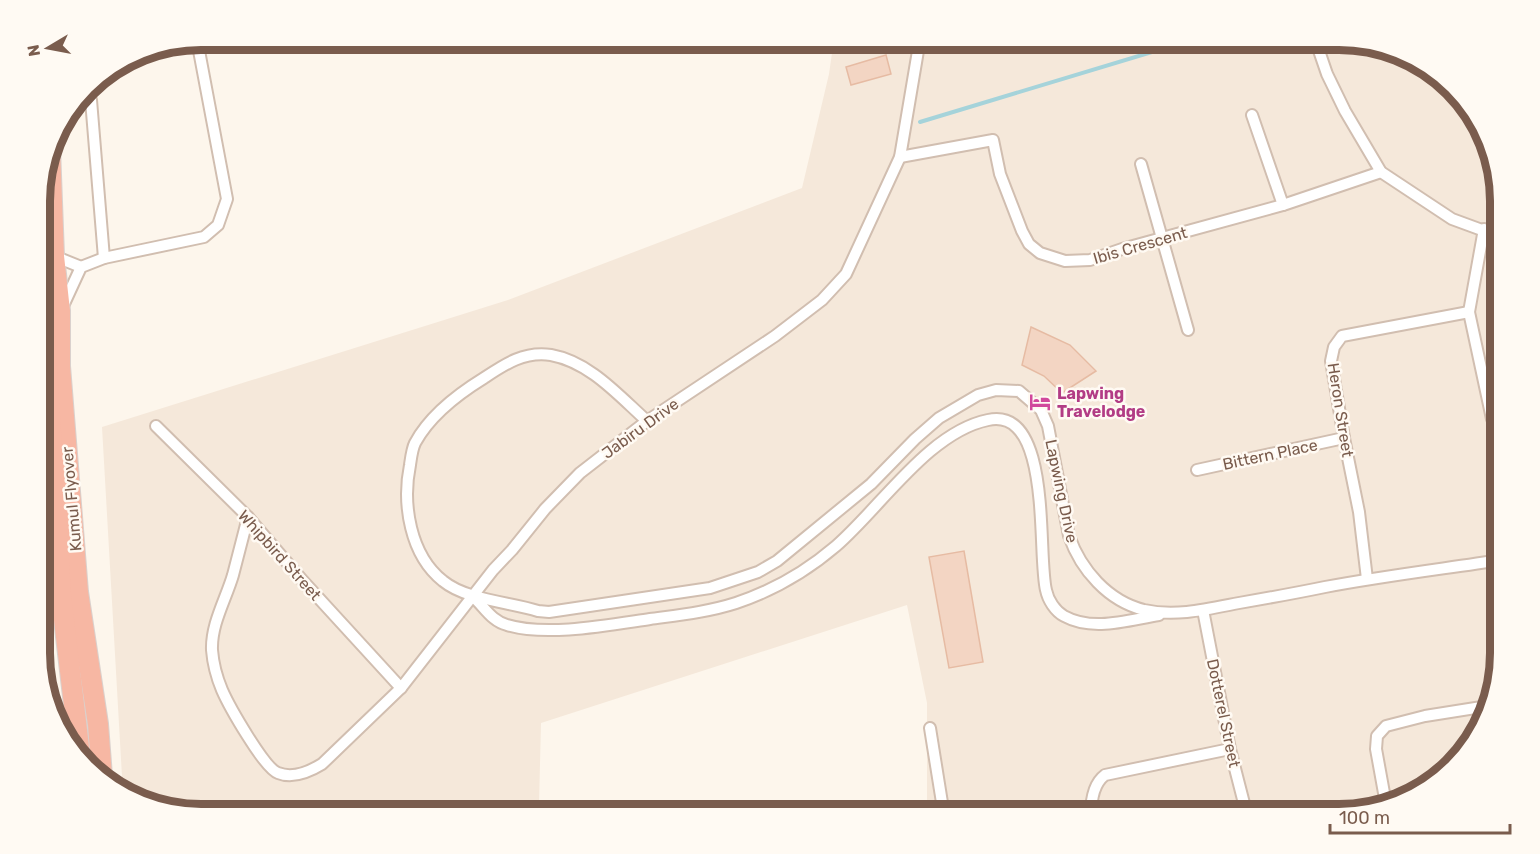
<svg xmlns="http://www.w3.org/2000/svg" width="1540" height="854" font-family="Rubik,sans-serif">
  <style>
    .residential { fill: #f5e8da }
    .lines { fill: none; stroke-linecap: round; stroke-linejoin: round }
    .stream { stroke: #a5d3da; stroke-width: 4 }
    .building { fill: #f3d5c3; stroke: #e6bba3; stroke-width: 1.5 }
    .street-casing { stroke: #d1beb0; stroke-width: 14 }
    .highway-casing { stroke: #dad1cd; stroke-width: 22 }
    .street { stroke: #fff; stroke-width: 10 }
    .highway { stroke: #f7b7a3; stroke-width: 20 }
    .labels { text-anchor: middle; stroke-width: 5; stroke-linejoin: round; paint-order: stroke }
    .street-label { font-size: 16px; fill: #7a5c4d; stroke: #fffaf3 }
    .hotel-label { font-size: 16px; font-weight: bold; fill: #b23c85; stroke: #fffaf3; text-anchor: start }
    .rim { fill: none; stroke: #7a5c4d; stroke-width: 8 }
  </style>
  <rect width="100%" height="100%" fill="#fdf6ec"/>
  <path class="residential" d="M834,39H1340L1420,60L1440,83L1453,92L1474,111L1501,190V664L1480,734L1421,793L1350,815H927V703L907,605L541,723L539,805L454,815H200L123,794L102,427L508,300L802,188L829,74Z"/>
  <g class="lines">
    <path class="stream" d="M920,122L1195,39"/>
  </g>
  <g class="building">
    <path d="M846,39H874L872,52L844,48Z"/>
    <path d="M886,55L891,74L851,85L846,67Z"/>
    <path d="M1031,327L1070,345L1096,371L1062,393L1044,376L1022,365Z"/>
    <path d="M964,551L983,662L949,668L929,557Z"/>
  </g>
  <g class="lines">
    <defs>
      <g id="street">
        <path d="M1315,39L1327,74L1345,111L1381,172L1452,219L1501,237"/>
        <path d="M91,100L104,258"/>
        <path d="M1252,115L1283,205"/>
        <path d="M900,157L993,140L1000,174L1022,231L1029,244L1040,253L1065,261L1090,260L1122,249L1283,205L1381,172"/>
        <path d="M1141,164L1188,330"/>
        <path d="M1484,229L1469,312L1492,419"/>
        <path d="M54,256L81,267"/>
        <path d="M63,306L81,267L104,258L204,237L218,225L227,199L197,40"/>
        <path d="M647,421C619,396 590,362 551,355C524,351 505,364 484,378C458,394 430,415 415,443C412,449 411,458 410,465C402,504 410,555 443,581C466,600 510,602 538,611L549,612L710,588L758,572L777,561L871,484L915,439L939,418L978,395L996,390L1019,391L1041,410L1048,426L1069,536C1081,570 1108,601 1144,610C1176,617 1208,609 1239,603C1268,598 1296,593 1325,587C1383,576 1442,569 1501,560"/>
        <path d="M156,426L248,517L303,581L401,688"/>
        <path d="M1197,470L1344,438"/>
        <path d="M248,517C243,536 238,555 233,575C226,599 211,624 212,650C213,663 217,678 222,690C229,706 264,768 278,773C293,779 309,772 322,764L401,688L493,570L512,550L545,509L580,473L647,421L775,336L822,300L846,274L900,157L920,39"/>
        <path d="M1367,579L1359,512L1344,438L1331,361L1334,347L1342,336L1469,312"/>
        <path d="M472,596C484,606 491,621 507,625C546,637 609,625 650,619C679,615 708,612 736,603C772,591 808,570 836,546C881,507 929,432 988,420C1053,406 1037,554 1046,590C1048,600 1055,611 1064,616C1093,632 1128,620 1159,615"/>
        <path d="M1203,610L1230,749L1247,815"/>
        <path d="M930,728L944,815"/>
        <path d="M1386,804L1376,749L1377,736L1386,726L1425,716L1488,706"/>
        <path d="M1091,815C1091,800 1093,784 1105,775L1230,749"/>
      </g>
      <g id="highway">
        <path d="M50,148L54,256L60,311V366L78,592L98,724L102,776"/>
        <path d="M40,254L61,594L80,756"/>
      </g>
    </defs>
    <use href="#street" class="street-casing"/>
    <use href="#highway" class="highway-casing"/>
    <use href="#street" class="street"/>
    <use href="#highway" class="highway"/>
  </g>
  <defs>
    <symbol id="hotel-bare" viewBox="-9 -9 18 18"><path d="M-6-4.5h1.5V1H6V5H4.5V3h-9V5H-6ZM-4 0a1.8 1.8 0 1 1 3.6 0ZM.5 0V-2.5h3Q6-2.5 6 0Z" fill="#d1479c" stroke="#fffaf3" stroke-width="2.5" paint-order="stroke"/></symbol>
  </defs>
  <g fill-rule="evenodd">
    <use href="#hotel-bare" x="1025" y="387" width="30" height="30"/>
  </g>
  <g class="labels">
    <g class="street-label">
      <text transform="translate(1140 245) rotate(-16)" y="6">Ibis Crescent</text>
      <text transform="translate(1341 410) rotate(81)" y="6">Heron Street</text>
      <text transform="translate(640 428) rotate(-36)" y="6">Jabiru Drive</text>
      <text transform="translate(1270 454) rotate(-12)" y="6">Bittern Place</text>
      <text transform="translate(1062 491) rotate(78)" y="6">Lapwing Drive</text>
      <text transform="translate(71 499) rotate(-95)" y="6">Kumul Flyover</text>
      <text transform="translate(280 555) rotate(48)" y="6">Whipbird Street</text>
      <text transform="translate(1224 713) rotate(78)" y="6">Dotterel Street</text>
    </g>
    <g class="hotel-label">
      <text x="1057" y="399">Lapwing<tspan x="1057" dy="18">Travelodge</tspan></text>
    </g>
  </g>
  <path d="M0 0H1540V854H0ZM201 50H1339A151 151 0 0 1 1490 201V653A151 151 0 0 1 1339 804H201A151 151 0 0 1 50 653V201A151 151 0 0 1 201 50Z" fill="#fffaf3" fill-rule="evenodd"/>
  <path class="rim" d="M201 50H1339A151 151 0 0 1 1490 201V653A151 151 0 0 1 1339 804H201A151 151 0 0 1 50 653V201A151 151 0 0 1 201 50Z"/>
  <g transform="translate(48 48) rotate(260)" stroke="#fffaf3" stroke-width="4.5" paint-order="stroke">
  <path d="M0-4.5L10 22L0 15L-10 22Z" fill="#7a5c4d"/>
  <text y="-9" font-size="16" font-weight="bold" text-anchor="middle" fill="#7a5c4d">N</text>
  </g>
  <path d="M1330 824v9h180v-9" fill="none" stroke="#7a5c4d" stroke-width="3"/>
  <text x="1339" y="824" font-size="18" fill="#7a5c4d" stroke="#fffaf3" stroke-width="4.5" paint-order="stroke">100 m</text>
</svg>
